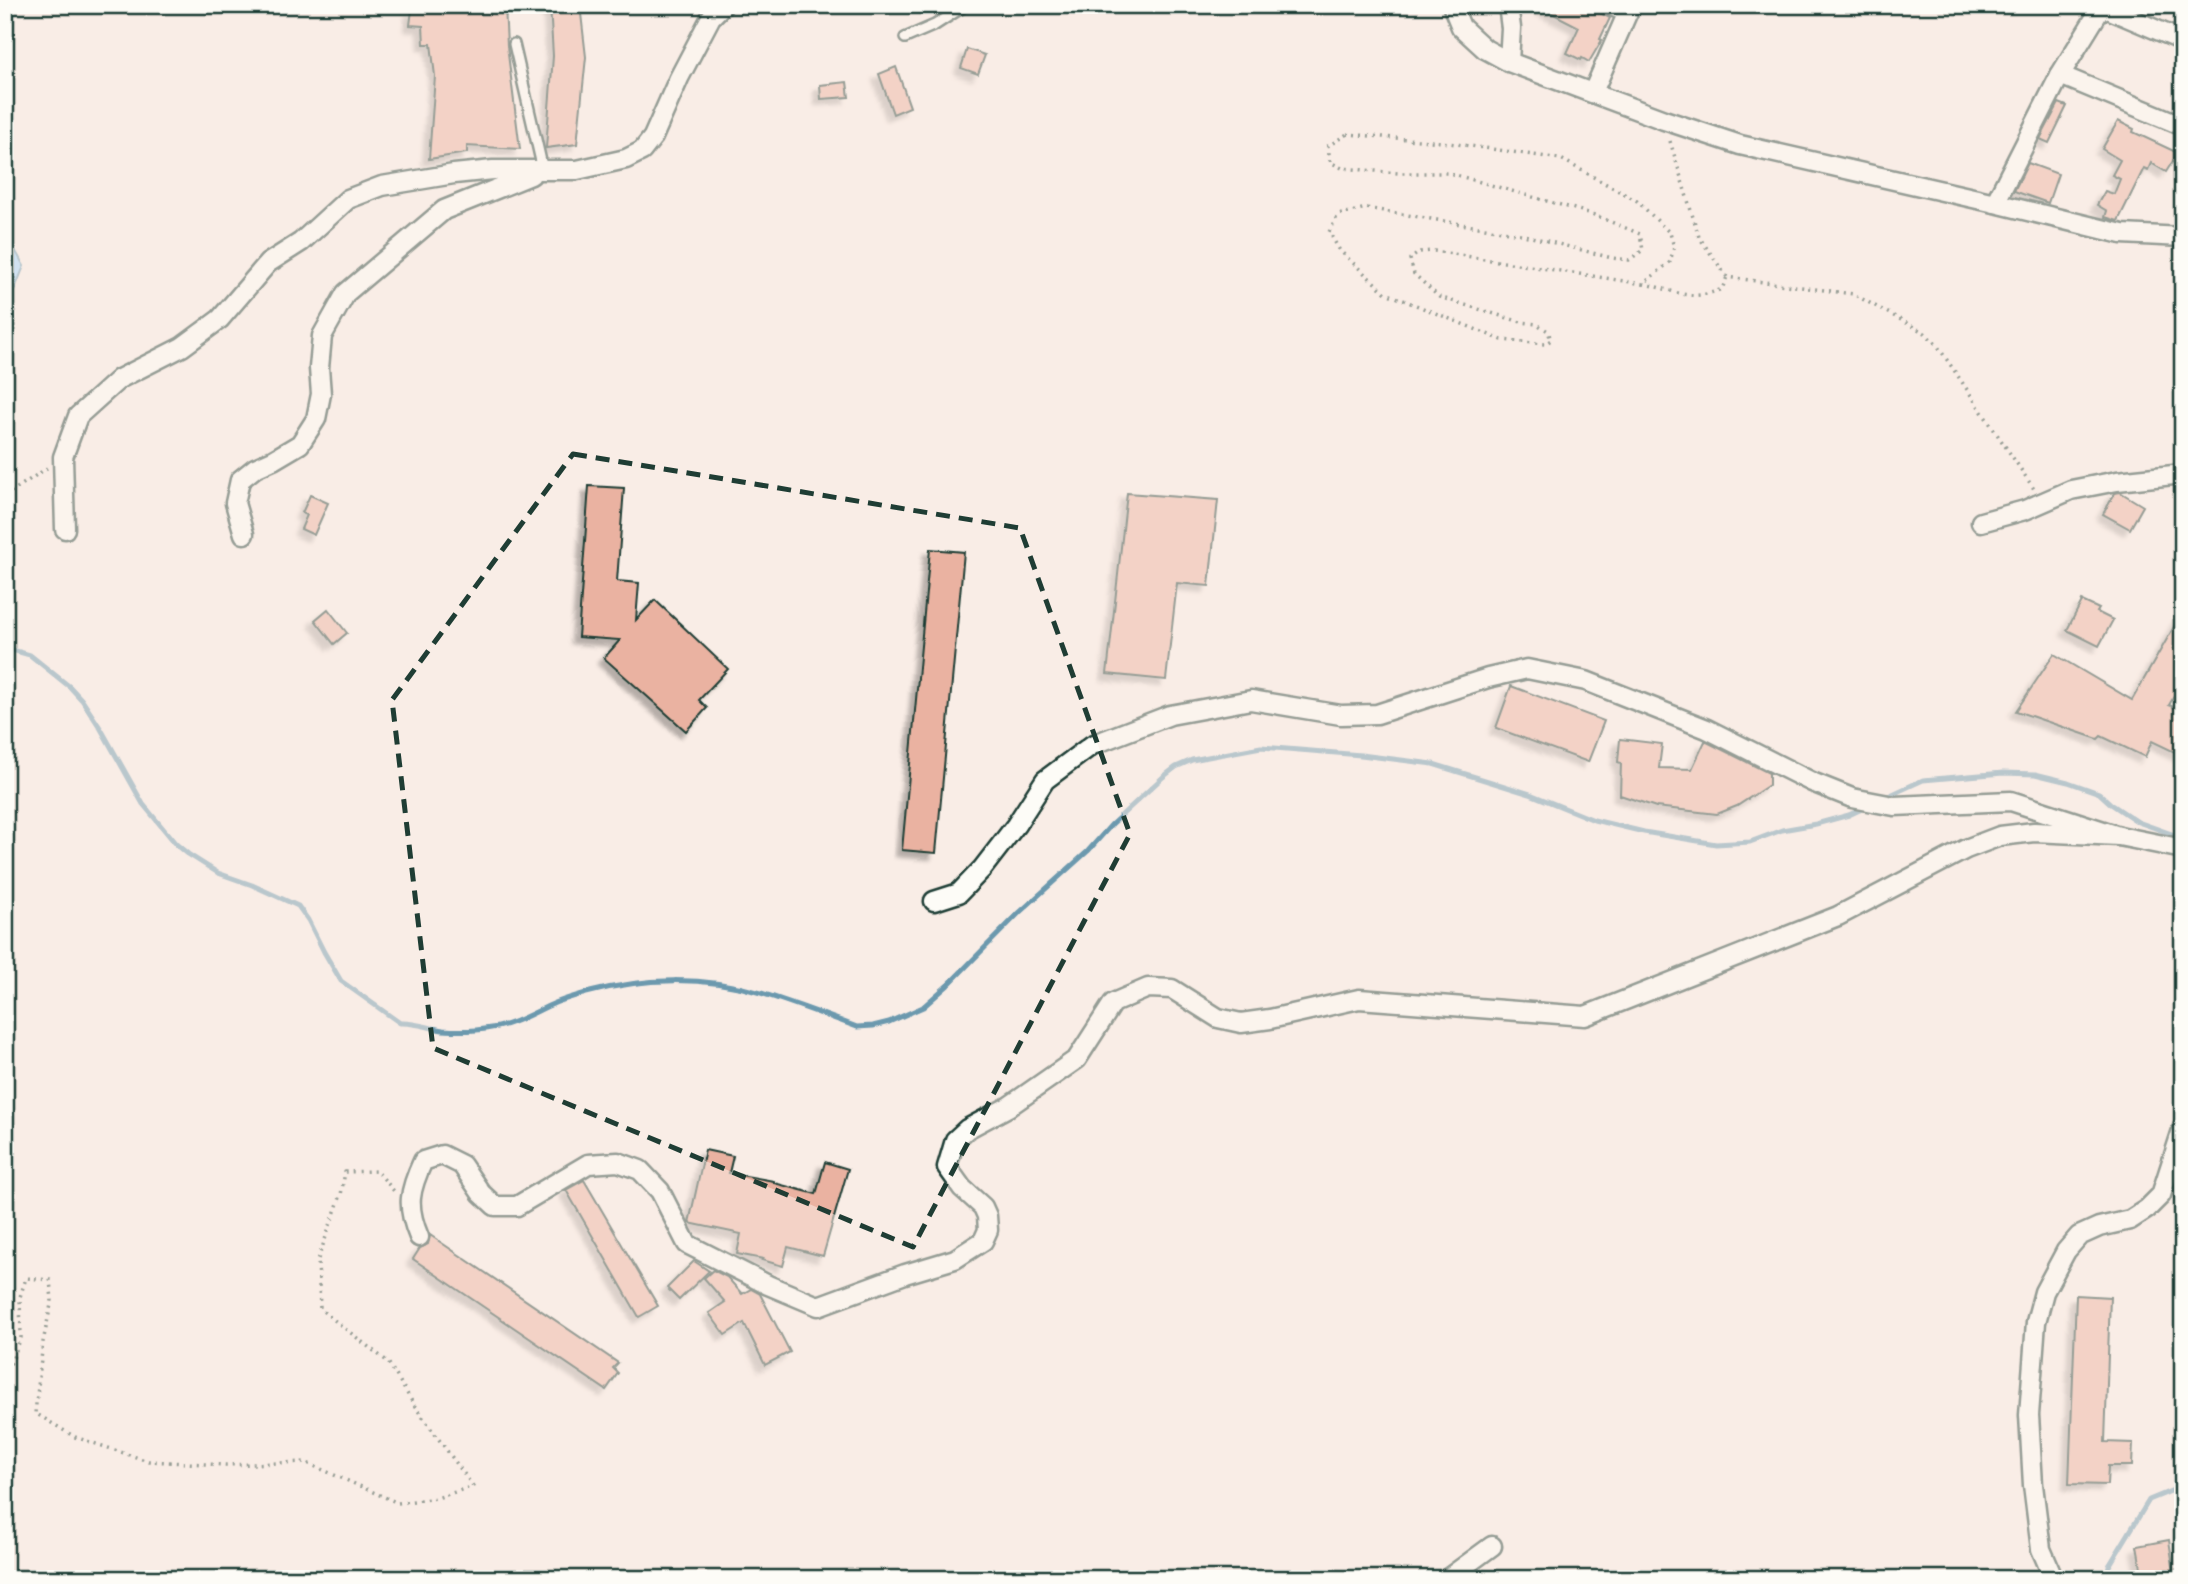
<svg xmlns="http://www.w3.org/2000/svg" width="2188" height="1584" font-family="'Indie Flower',sans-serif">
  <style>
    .water { fill: #a0d6ff; stroke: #6c99ae; stroke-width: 2 }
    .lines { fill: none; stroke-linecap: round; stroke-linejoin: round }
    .stream { stroke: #6c99ae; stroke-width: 5 }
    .building { fill: #eab2a1; stroke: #1f3d34; stroke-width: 2; filter: url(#shadow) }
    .lane-casing { stroke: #1f3d34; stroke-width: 14 }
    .street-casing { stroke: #1f3d34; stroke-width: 23 }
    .path { stroke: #1f3d34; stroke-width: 3.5; stroke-dasharray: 2 5; stroke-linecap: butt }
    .lane { stroke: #fdfcf7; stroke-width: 9 }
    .street { stroke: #fdfcf7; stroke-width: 18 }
    .marked { fill: none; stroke: #1f3d34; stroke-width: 5; stroke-dasharray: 14 9; stroke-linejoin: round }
  </style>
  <defs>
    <filter id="shadow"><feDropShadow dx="-6" dy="6" stdDeviation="2" flood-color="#0004"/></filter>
  </defs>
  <rect width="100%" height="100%" fill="#f9ede6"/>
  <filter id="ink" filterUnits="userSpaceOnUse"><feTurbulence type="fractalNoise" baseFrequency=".0143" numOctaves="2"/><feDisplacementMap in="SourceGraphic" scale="14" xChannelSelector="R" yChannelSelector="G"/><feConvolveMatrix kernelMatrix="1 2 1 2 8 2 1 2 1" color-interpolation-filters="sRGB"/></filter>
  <g filter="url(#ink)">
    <path class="water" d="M5,245L14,248L24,266L14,291L5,295Z"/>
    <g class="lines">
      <g class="stream">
        <path d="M5,648L30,655L70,687L82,700L101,729L143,804L176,844L188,854L218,873L252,885L298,906L308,920L324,952L341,981L400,1023C415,1022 428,1028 443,1030C458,1031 475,1031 491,1028C514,1025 534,1012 555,1003C565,999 576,996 586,993C643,977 705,976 761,993C793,1003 825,1015 857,1027L873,1026L889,1022L923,1007L948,985L1020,912L1088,851L1112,824L1163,777L1176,767L1192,760L1261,747L1361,755L1433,764L1530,794L1594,820L1644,832L1716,844L1750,842L1782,830L1816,824L1849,815L1866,807"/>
        <path d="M1884,798L1923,780L2003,773L2035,774L2068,782L2099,793L2111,804L2138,822L2183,838"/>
        <path d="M2105,1579L2109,1566L2149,1500L2183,1486"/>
      </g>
    </g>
    <g class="building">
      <path d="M419,5H437L436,10L468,5H505L507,46L520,149L467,146V153L429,159L435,76L431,44H424L423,26L410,25L412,10L419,11Z"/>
      <path d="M550,5H580L586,57L577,144L546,148L553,56Z"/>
      <path d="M1536,5H1593L1597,7L1600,13L1610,18L1600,39L1602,40L1589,62L1582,58L1581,60L1567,53L1579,27Z"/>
      <path d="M967,49L985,55L978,74L961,68Z"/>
      <path d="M896,67L910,107L893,114L879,74Z"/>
      <path d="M847,82L849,97L821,99L820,85Z"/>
      <path d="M2059,103L2067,106L2049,143L2040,139Z"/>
      <path d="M2118,121L2134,129L2133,132L2178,153L2166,172L2151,163L2148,170L2144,168L2118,221L2105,217L2107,211L2097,205L2105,191L2114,194L2120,179L2112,175L2120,160L2102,149Z"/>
      <path d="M2028,163L2058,174L2048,203L2014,191Z"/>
      <path d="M589,486L624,488L617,581L639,583L636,620L655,600L728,669L699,700L707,708L686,731L604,658L620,640L578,637Z"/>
      <path d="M2120,492L2143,506L2130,529L2103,514L2115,493Z"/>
      <path d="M1127,493L1218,500L1209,586L1177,583L1166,680L1107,674Z"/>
      <path d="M310,495L328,503L314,535L301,529L307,515L302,513Z"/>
      <path d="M930,549L964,552L936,853L902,850Z"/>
      <path d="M2082,601L2099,609L2097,612L2113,620L2099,646L2067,630Z"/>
      <path d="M328,609L347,633L334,644L315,620Z"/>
      <path d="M2183,611V681L2169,705L2183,711V756L2152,741L2145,757L2101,736L2098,739L2016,711L2054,654L2132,700Z"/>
      <path d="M1511,686L1604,721L1588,762L1496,728Z"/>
      <path d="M1620,739L1662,744L1659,768L1692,769L1705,741L1769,773V785L1737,806L1717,814L1656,807L1620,795L1621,763L1618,762Z"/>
      <path d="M705,1150L733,1156L729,1173L774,1181V1183L816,1194L825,1162L848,1169L823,1256L788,1247L783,1266L762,1260L763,1259L737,1254L741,1234L689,1223Z"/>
      <path d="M584,1180L658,1306L639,1317L566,1190Z"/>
      <path d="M430,1235L618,1363L613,1368L618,1373L606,1390L413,1259L420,1248L428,1244Z"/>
      <path d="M694,1261L709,1271L679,1300L667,1288Z"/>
      <path d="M713,1270L727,1277L742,1294L751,1289L760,1294L790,1352L765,1365L744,1323L725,1335L709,1313L725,1302L704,1278Z"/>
      <path d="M2076,1295L2110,1297L2105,1442L2133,1443L2132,1466H2108L2107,1485L2069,1484Z"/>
      <path d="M2169,1540L2175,1579H2143L2137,1546Z"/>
    </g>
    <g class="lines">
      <defs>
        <g id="lane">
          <path d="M905,38L935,25L966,5"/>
          <path d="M514,44L543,170"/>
        </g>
        <g id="street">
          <path d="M1452,5L1461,27L1485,49L1509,62L1664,120L1740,145L1995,203L2122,234L2183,237"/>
          <path d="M1508,5L1511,28L1509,62"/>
          <path d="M1608,5L1628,12"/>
          <path d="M2103,7L2183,41"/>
          <path d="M2060,75L2183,126"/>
          <path d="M1593,92L1631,5"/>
          <path d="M1995,203L2060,75L2103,5"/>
          <path d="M1981,522L2025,510L2071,490L2117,481L2183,474"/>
          <path d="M65,529L63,457L78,416L119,379L182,347L220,319L268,263L301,242L348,199L382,186L454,174L493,170H577L626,159L642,151L653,137L679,78L711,17L723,5"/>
          <path d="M244,534L235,503L240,480L255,468L273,460L300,444L316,419L321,394L319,368L322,336L346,293L444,210L531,175"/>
          <path d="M934,901L959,893L982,869L1016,825L1045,780L1092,745L1170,715L1251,700L1341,715L1377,714L1488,678L1527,669L1586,681L1707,729L1812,782L1852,798L1894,806L2011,801L2119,836L2183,849"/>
          <path d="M419,1237C406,1206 409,1191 423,1161L442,1155L462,1165L481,1193L495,1206H517L588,1164L618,1162L640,1170L660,1191L687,1244L768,1285L818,1306L905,1274L955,1259L983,1241L988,1230L987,1216L983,1207L962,1188L947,1167L955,1140L967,1129L1008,1107L1077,1059L1113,1003L1148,988L1172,989L1218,1018L1241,1023L1270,1019L1359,999L1585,1016L1838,916L1966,849L2000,836L2034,832L2119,836"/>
          <path d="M1447,1579L1492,1546"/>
          <path d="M2054,1579L2041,1549L2033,1485L2029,1415L2036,1322L2044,1292L2066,1251L2079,1236L2099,1227L2130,1220L2147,1209L2161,1195L2183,1127"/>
        </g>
      </defs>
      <use href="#lane" class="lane-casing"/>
      <use href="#street" class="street-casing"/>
      <g class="path">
        <path d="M1347,134L1442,142L1561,159L1637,201L1670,233L1674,247L1670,262L1643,284L1434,251L1420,252L1410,259L1414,274L1439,297L1521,322L1537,324L1548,331L1551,340L1545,344L1502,340L1386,293L1340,251L1329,232L1338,215L1366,208L1520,234L1612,258L1629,260L1643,250L1640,234L1592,214L1449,173H1398L1342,168L1330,162L1328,146Z"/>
        <path d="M1670,141L1699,237L1727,277L1853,294L1925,333L1937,345L2034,489"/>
        <path d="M1643,284C1678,290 1687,303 1722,289L1727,277"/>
        <path d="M5,496L47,468"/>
        <path d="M5,1377L21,1338L20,1297L26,1278L50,1280L52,1300L43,1342L35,1413L75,1437L148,1461L225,1465L305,1462L398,1503L437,1498L473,1486L416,1408L388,1362L320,1309L318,1259L341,1195L345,1172L377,1171L394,1191"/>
      </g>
      <use href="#lane" class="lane"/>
      <use href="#street" class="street"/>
    </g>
  </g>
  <path d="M0 0H2188V1584H0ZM573,454L1020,528L1130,834L913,1247L433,1048L392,700Z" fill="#f9ede6" fill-opacity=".55" fill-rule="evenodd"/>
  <path class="marked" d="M573,454L1020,528L1130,834L913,1247L433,1048L392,700Z"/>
  <rect width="2188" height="1584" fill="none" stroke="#fdfcf7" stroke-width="28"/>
  <rect x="14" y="14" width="2160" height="1556" fill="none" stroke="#1f3d34" stroke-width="2.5" filter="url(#ink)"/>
</svg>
